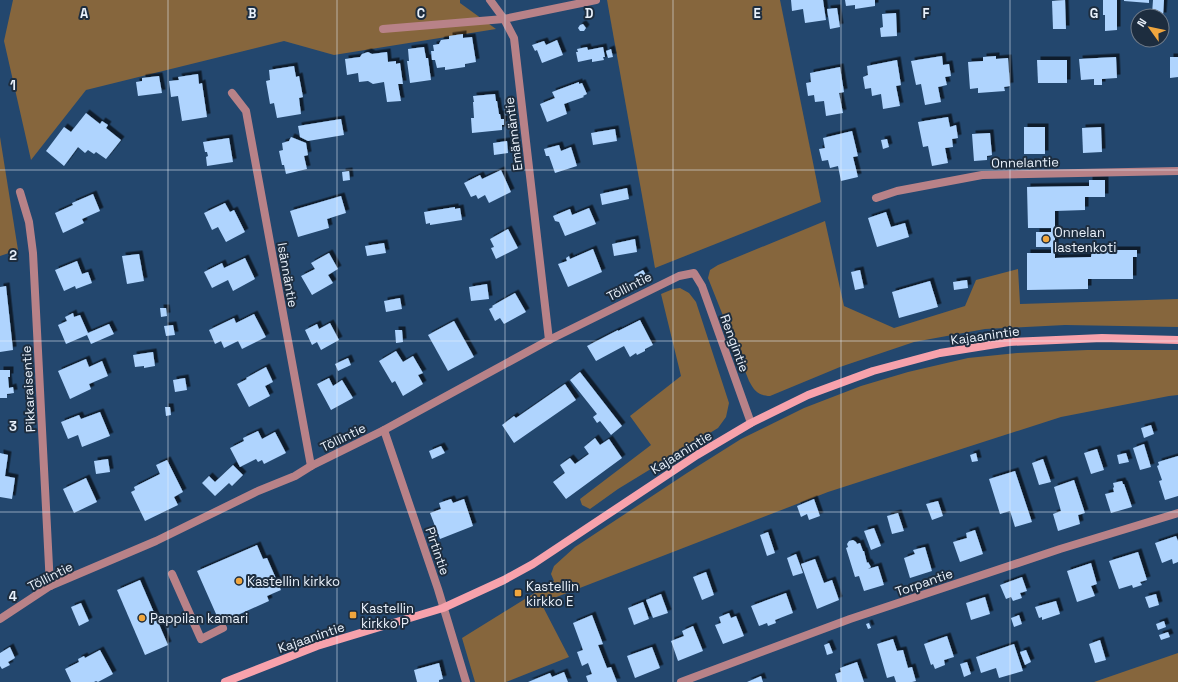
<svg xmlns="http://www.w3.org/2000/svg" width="1178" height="682" font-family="'Space Grotesk',sans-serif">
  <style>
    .green { fill: #86663d }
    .building { fill: #afd4fe; filter: url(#shadow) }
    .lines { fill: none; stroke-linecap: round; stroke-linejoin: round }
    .pedestrian { stroke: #b88288; stroke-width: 8 }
    .minor { stroke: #b88288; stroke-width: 8 }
    .secondary { stroke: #f7a2ac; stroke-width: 8 }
    .grid { fill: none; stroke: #e9f1fb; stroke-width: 1; stroke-opacity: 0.55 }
    .poi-dot { fill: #f0a63e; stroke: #1d2d3f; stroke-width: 1.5 }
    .labels { text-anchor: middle; stroke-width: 4; stroke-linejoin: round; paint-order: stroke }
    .street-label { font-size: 13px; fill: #e9f1fb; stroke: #1d2d3f }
    .poi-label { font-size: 13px; fill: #e9f1fb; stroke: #1d2d3f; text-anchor: start }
    .grid-label { font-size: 13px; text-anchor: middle; font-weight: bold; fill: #e9f1fb; stroke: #1d2d3f; stroke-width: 4; stroke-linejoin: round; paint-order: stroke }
  </style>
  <defs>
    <filter id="shadow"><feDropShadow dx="3.5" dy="-3.5" stdDeviation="0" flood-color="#0009"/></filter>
  </defs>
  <rect width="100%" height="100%" fill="#23476e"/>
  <g class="green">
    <path d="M13,0H460V3L496,29L334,55L284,41L86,90L31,160L4,41Z"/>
    <path d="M607,0H780L821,202L655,268Z"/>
    <path d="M0,137L18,250L0,256Z"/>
    <path d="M825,221L844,306L894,328L965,306L976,280L1018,269L1020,304L1178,299V327L1065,325L985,329L914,342L840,367L770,396C758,395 755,392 749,381L708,278L710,270L718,265Z"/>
    <path d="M680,288L689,293L696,302L729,403L726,417L718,428L618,489L590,509L582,505L580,499L651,445L630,416L681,376L661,294L673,289Z"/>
    <path d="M1087,350H1178V395L1169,396L1061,417L828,492L541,603L569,657L506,682H475L462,638L554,581L551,574L554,566L575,547L687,473L741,439L804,408L861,386L908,372L968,358L1017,353Z"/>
    <path d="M1178,653V682H1094Z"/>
  </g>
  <g class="building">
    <path d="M791,0H823L826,20L805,23L803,9L792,11Z"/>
    <path d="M845,0H875V6L855,9V5L846,6Z"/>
    <path d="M1065,0L1066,29H1053L1052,1Z"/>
    <path d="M1103,0H1117V30L1105,31V15H1103Z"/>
    <path d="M1124,0H1149V3L1124,1Z"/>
    <path d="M1153,0H1164L1163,16H1150L1152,14Z"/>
    <path d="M837,8L840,27L830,29L827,9Z"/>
    <path d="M896,13L897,36L881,37L880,28L883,27L882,14Z"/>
    <path d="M583,24L586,28L584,31H580L578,28L580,25Z"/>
    <path d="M463,34V38L472,37L476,62L465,64V67L445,70V67L437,68L435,60H432L431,51H434L433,45L439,44L441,40L449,39V36Z"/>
    <path d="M557,40L563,55L542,63L537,50L535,51L532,45L544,41L546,45Z"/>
    <path d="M424,47L426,58H428L431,80L410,83L407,61H409L408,49Z"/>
    <path d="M587,47L588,50L603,47L605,57H603L604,60L592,62V59L578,62L576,52H578L577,49Z"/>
    <path d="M611,49L613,57L608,58L606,51Z"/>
    <path d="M368,52L372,54L387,52L388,62L396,61V64L400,63L403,84H398L401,101L387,102L384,82L373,84L368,81L359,82L358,73L347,75L345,59L360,57L362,54Z"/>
    <path d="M942,56L943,65L949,64L951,76L945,77L947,85L938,87L941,102L925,105L921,84L916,85L911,61Z"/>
    <path d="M996,56V59L1008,58L1010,86L1004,87L1005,91L978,93V88L970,89L968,62L983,61V57Z"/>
    <path d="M1116,57L1117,78L1102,79V85H1094V79L1081,80L1079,59Z"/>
    <path d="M1170,57H1178V77L1170,78Z"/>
    <path d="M897,60L901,85L896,86L900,106L883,109L881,94L872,96L871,88L865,89L863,77L868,75L867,66Z"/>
    <path d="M1037,60H1067V83H1038Z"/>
    <path d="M294,66L296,77L299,76L303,97L299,98L301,114L277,118L274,103L270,104L266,81L270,80L269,70Z"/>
    <path d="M840,67L844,92L839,93L843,113L826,116L824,101L815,102L814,95L808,96L806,83L811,82L810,73Z"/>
    <path d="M198,74L199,84L202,83L207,117L182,121L178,96L171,97L169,81L179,80L178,77Z"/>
    <path d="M159,76L162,93L138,96L136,82L142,81V78Z"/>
    <path d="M579,82V84L582,83L587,94L583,96L584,97L564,104L567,114L547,122L540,104L555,98L552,92Z"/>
    <path d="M495,94L496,101H497L499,114H500L501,119H504V125H502V130L472,133L471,118H474L473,102H474L473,96Z"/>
    <path d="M86,113L100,124L102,121L108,125L106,128L121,140L106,159L96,152L94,154L88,150L85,153L78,147L64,166L46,151L64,127L71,132Z"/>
    <path d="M948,117L950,127L956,125L958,138L952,139L953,147L945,148L948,163L932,166L928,146L923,147L918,122Z"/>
    <path d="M341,119L344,135L308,141L300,137L298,126Z"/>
    <rect x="1024" y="127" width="21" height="27"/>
    <path d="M1101,127L1102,152L1083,153L1082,128Z"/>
    <path d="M615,129L617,141L593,145L591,133Z"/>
    <path d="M852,131L858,156L853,157L858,177L841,181L838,166L830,168L828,160L822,161L819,149L825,148L823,138Z"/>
    <path d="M990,133L992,155L987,156V160L974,161L972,134Z"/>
    <path d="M291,137L306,143L308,155L304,156L307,169L286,174L284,165H282L279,151L283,150L282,143L289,141Z"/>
    <path d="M229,138L233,162L207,166L206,157L208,156L207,152H205L203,142Z"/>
    <path d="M887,139L889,147L883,149L881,140Z"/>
    <path d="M507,141L508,153L494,155L493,143Z"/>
    <path d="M559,145L561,151L571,147L577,166L555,173L549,156H546L544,149Z"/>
    <path d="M501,170L511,192L489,203L485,195L478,199L476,195L471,197L464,183L480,175L482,179Z"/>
    <path d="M349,171L350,180L343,181L342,172Z"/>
    <path d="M1089,180H1105V197H1085V210L1055,211V258L1091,257L1092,250H1137V257H1133V279H1088V289L1027,290V253H1051V247H1036V232H1051V228H1028L1027,187L1089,186Z"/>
    <path d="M627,188L629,199L602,205L600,194Z"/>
    <path d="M93,194L100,211L82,219L84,223L63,233L55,213L73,205L72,203Z"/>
    <path d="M341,196L346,213L327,219L329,228L298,237L290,211Z"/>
    <path d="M225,203L230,212L234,210L245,232L226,242L218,227L212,230L204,213Z"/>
    <path d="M455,207V209L460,208L462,220L430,225V223L426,224L424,212Z"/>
    <path d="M589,208L596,224L565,236L559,222L555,221L553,216L570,209L572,215Z"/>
    <path d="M886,212L891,227L905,223L909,237L877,247L868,218Z"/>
    <path d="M508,229L518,248L496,259L491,248L494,247L490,239Z"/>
    <path d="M635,239L637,252L614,256L612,244Z"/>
    <path d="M384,243L386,253L367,256L365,246Z"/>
    <path d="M593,249L602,272L568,287L558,264L567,261L566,258L569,256L570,259Z"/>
    <path d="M329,253L338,269L328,275L333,283L312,295L301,276L315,269L311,263Z"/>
    <path d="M139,254L144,281L127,284L122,256Z"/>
    <path d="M245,258L255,279L233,291L228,280L212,288L204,272L222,263L224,268Z"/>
    <path d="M77,261L82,274L88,272L92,283L76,289L75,286L64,291L55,270Z"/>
    <path d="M643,270L646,275L637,280L634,275Z"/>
    <path d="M860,270L864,288L855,290L851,272Z"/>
    <path d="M967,280L968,288L954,290L953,282Z"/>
    <path d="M930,281L938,307L899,318L892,292Z"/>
    <path d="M487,284L489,299L471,301L469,287Z"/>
    <path d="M6,286L13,350L0,352V287Z"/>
    <path d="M515,293L526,312L504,324L500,318L495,321L489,309L493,307L492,306Z"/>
    <path d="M400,298L402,309L386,312L384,301Z"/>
    <path d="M160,308H166L167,316L161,317Z"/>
    <path d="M73,313L74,317L80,315L88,333L109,324L114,334L91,344L87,335L66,344L58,325L67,321L65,317Z"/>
    <path d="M254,314L266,337L242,349L238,341L224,348L221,341L215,344L209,330L234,318L236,323Z"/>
    <path d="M640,320L653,345L645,349V351L637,355L636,353L630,357L624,346L596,361L587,346L618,330V331Z"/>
    <path d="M454,321L474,357L448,371L428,335Z"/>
    <path d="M330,323L339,340L321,350L317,342L312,345L305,330L317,324L319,329Z"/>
    <path d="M173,325L175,335L166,336L164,326Z"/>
    <path d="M395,330H402L403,342L396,343Z"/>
    <path d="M396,351L403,362L413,356L423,373L418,375L423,384L403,396L395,381L392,383L379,361Z"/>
    <path d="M153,352L155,366L144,368V366L135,367L133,355Z"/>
    <path d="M348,358L351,365L338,371L335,364Z"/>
    <path d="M86,359L89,367L102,361L108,376L89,384L91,389L70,399L58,371Z"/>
    <path d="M266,367L273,382L265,386L270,396L249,407L237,384L247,379L246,378Z"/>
    <path d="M0,370H10V377H8L9,388L13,387L14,393L7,394V398H0Z"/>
    <path d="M580,372L622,426L611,435L600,421L597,423L593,417L597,414L570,380Z"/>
    <path d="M185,378L187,390L175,392L173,380Z"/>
    <path d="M329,378L333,386L342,380L353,398L331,410L317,384Z"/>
    <path d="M565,384L576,400L514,443L502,425L514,416L516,418Z"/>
    <path d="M165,407H170L171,415L166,416Z"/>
    <path d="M100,412L110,436L82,447L78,435L68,439L61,422L79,415L81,419Z"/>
    <path d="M1151,425L1154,434L1144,438L1141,428Z"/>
    <path d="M258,431L262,439L275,432L286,453L264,464L262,460L258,462L256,459L240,467L230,448L244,441L243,438Z"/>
    <path d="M595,438L600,445L609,439L622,458L566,499L553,482L565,473L560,465L570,458L575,464L589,454L584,447Z"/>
    <path d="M1144,444L1151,467L1140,470L1133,448Z"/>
    <path d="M441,446L445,453L432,459L429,451Z"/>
    <path d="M1097,449L1104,470L1091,474L1084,453Z"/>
    <path d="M0,453L8,455L5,476L15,478L12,499L0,497Z"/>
    <path d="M976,453L978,461L972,462L970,455Z"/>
    <path d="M1126,453L1129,462L1119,464L1117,455Z"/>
    <path d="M1178,456V496L1165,500L1159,481L1162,480L1157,466L1159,465L1158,462Z"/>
    <path d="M108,459L110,472L96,474L94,461Z"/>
    <path d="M1043,459L1051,482L1039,485L1032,463Z"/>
    <path d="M167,460L183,492L174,497L178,505L145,521L131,492L135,490L134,487L160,474L156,465Z"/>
    <path d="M233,465L243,475L232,486L229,483L215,496L202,483L209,476L215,482Z"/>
    <path d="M1015,471L1032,522L1015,527L1010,511L1000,514L989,479Z"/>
    <path d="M86,478L97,502L74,513L63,489Z"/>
    <path d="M1074,480L1085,513L1078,515L1080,524L1058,531L1053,514L1061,511L1054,487Z"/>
    <path d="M1122,481L1123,484H1124L1132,507L1111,513L1105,494L1114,492L1113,488L1114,487L1113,483Z"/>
    <path d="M451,499L453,503L464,499L473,526L440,539L430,513L441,509L439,503Z"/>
    <path d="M814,499L820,516L809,520L807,514L801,517L797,506Z"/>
    <path d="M938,501L943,516L932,520L926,504Z"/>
    <path d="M898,513L904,531L892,534L887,516Z"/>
    <path d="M874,528L881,546L871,550L864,531Z"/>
    <path d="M975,530L983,554L960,562L953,542L967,538L966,533Z"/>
    <path d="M768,532L775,553L767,556L760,535Z"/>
    <path d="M1176,536L1178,541V562L1173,564L1172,559L1162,563L1155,543Z"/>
    <path d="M853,540L856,542L857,544L860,543L863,551H864L867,563L868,562L871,567L868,569L878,566L884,585L864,591L859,576L855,577L846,548L848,547L847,544L849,541Z"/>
    <path d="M257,545L263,559L267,558L281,590L267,596L269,601L220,623L197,571Z"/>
    <path d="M925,547L932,571L910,578L904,558L915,554L913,550Z"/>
    <path d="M1138,552L1147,580L1140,582L1142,585L1133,588L1132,585L1119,589L1109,561Z"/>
    <path d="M796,554L803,573L793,576L787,558Z"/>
    <path d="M815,559L824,583L832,580L839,600L817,609L801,564Z"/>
    <path d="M1091,563L1097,584L1091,586L1095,596L1077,602L1067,571Z"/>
    <path d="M706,572L714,595L702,600L693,577Z"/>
    <path d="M1022,577L1027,591L1020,593L1022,598L1013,601L1011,597L1006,599L1000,585Z"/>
    <path d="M140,580L168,645L145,655L117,590Z"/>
    <path d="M786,593L793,613L775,620L776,623L768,626L767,623L759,626L751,606Z"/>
    <path d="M661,594L668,613L653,618L646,600Z"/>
    <path d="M1156,594L1159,605L1149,608L1145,597Z"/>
    <path d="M985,597L990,614L971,620L966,603Z"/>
    <path d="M1056,601L1060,614L1042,620V617L1039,618L1035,607Z"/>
    <path d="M643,602L649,619L634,625L628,608Z"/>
    <path d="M81,603L89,621L79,626L71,607Z"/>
    <path d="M729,613L731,618L736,616L744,636L723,644L715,625L721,623L719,617Z"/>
    <path d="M592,615L603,644L598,645L607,668L611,667L617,682H588L586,676L592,674L588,663L582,666L577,652L583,650L573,623Z"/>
    <path d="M1019,615L1022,624L1014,627L1011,618Z"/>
    <path d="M1164,621L1166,627L1158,630L1156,624Z"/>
    <path d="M869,623L871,628L868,629L866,624Z"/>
    <path d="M693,626L703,651L678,661L671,641L684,636L682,631Z"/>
    <path d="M1168,632L1170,637L1161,640L1159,635Z"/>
    <path d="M947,636L954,657L944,660L945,665L935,669L933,664L931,665L924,644Z"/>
    <path d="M893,639L897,651L903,650L908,668L912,667L916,681L912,682H896L894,676L887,678L877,644Z"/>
    <path d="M1100,640L1106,660L1095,663L1089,644Z"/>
    <path d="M829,643L833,653L827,655L824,645Z"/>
    <path d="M1014,644L1023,671L999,678L996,668L981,673L976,657Z"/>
    <path d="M10,647L15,658L8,662L10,665L2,669L0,666V653Z"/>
    <path d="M652,647L660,668L635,678L627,656Z"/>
    <path d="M100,650L113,674L98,682L96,681L94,682H71L65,669L79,662L78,659L84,656L85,658Z"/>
    <path d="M1026,650L1031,662L1025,665L1020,652Z"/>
    <path d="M857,662L864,682H837L835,674L841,672L840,668Z"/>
    <path d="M967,662L971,674L964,677L960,664Z"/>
    <path d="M439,663L443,679L439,680V682H417L414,670Z"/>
    <path d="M564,672L568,682H528L550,673L552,677Z"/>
    <path d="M761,676L763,682H747Z"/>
  </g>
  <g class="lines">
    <path class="pedestrian" d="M172,574L201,639L223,628"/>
    <g class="minor">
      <path d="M490,0L504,19"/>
      <path d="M383,29L504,19"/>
      <path d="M232,93L246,111L311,466"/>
      <path d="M20,192L29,222L33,253L50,586"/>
      <path d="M876,198L897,191L982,175L1178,171"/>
      <path d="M549,340L514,38L504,19L596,0"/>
      <path d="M384,430L438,589L466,682"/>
      <path d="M0,619L50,586L156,541L258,491L295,476L311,466L384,430L549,340L679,276L694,273L702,286L751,423"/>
      <path d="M681,682L850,619L1060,549L1178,513"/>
    </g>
    <path class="secondary" d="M225,682L317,646L443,608L504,580L533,564L697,455L751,423L808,395L873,371L940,353L1009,342L1102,338L1178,340"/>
  </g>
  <path class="grid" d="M168,0V682M337,0V682M505,0V682M673,0V682M841,0V682M1010,0V682M0,170H1178M0,341H1178M0,512H1178"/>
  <g class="poi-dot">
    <circle cx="1046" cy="239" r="4"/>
    <circle cx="239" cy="581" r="4"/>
    <rect x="514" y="589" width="8" height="8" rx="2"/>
    <rect x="349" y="611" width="8" height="8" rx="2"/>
    <circle cx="142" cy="618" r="4"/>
  </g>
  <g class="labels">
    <g class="street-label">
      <text transform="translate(513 134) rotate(-97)" y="5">Emännäntie</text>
      <text transform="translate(1025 162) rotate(-1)" y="5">Onnelantie</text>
      <text transform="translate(288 275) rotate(80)" y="5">Isännäntie</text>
      <text transform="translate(629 286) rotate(-27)" y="5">Töllintie</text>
      <text transform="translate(985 335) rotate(-8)" y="5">Kajaanintie</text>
      <text transform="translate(735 343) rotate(70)" y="5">Rengintie</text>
      <text transform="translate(28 389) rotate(-93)" y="5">Pikkaraisentie</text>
      <text transform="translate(343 437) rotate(-26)" y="5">Töllintie</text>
      <text transform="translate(681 452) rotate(-32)" y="5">Kajaanintie</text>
      <text transform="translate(438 551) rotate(71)" y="5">Pirtintie</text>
      <text transform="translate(50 576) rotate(-27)" y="5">Töllintie</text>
      <text transform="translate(924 582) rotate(-19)" y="5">Torpantie</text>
      <text transform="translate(311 637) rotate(-19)" y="5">Kajaanintie</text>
    </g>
    <g class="poi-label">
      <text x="1054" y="237">Onnelan<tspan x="1054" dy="15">lastenkoti</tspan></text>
      <text x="247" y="586">Kastellin kirkko</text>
      <text x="526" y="591">Kastellin<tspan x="526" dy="15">kirkko E</tspan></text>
      <text x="361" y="613">Kastellin<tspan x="361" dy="15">kirkko P</tspan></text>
      <text x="150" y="623">Pappilan kamari</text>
    </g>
  </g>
  <g class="grid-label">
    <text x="84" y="18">A</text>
    <text x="252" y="18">B</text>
    <text x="421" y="18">C</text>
    <text x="589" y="18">D</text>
    <text x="757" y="18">E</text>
    <text x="926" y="18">F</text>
    <text x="1094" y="18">G</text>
    <text x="13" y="90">1</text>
    <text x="13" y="260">2</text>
    <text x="13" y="431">3</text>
    <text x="13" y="601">4</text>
  </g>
  <g transform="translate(1150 28) rotate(303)"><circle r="19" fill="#1d2d3f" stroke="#6f7b8a"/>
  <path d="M0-3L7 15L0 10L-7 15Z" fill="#f0a63e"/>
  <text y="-6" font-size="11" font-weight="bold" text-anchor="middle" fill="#e9f1fb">N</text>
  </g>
</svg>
